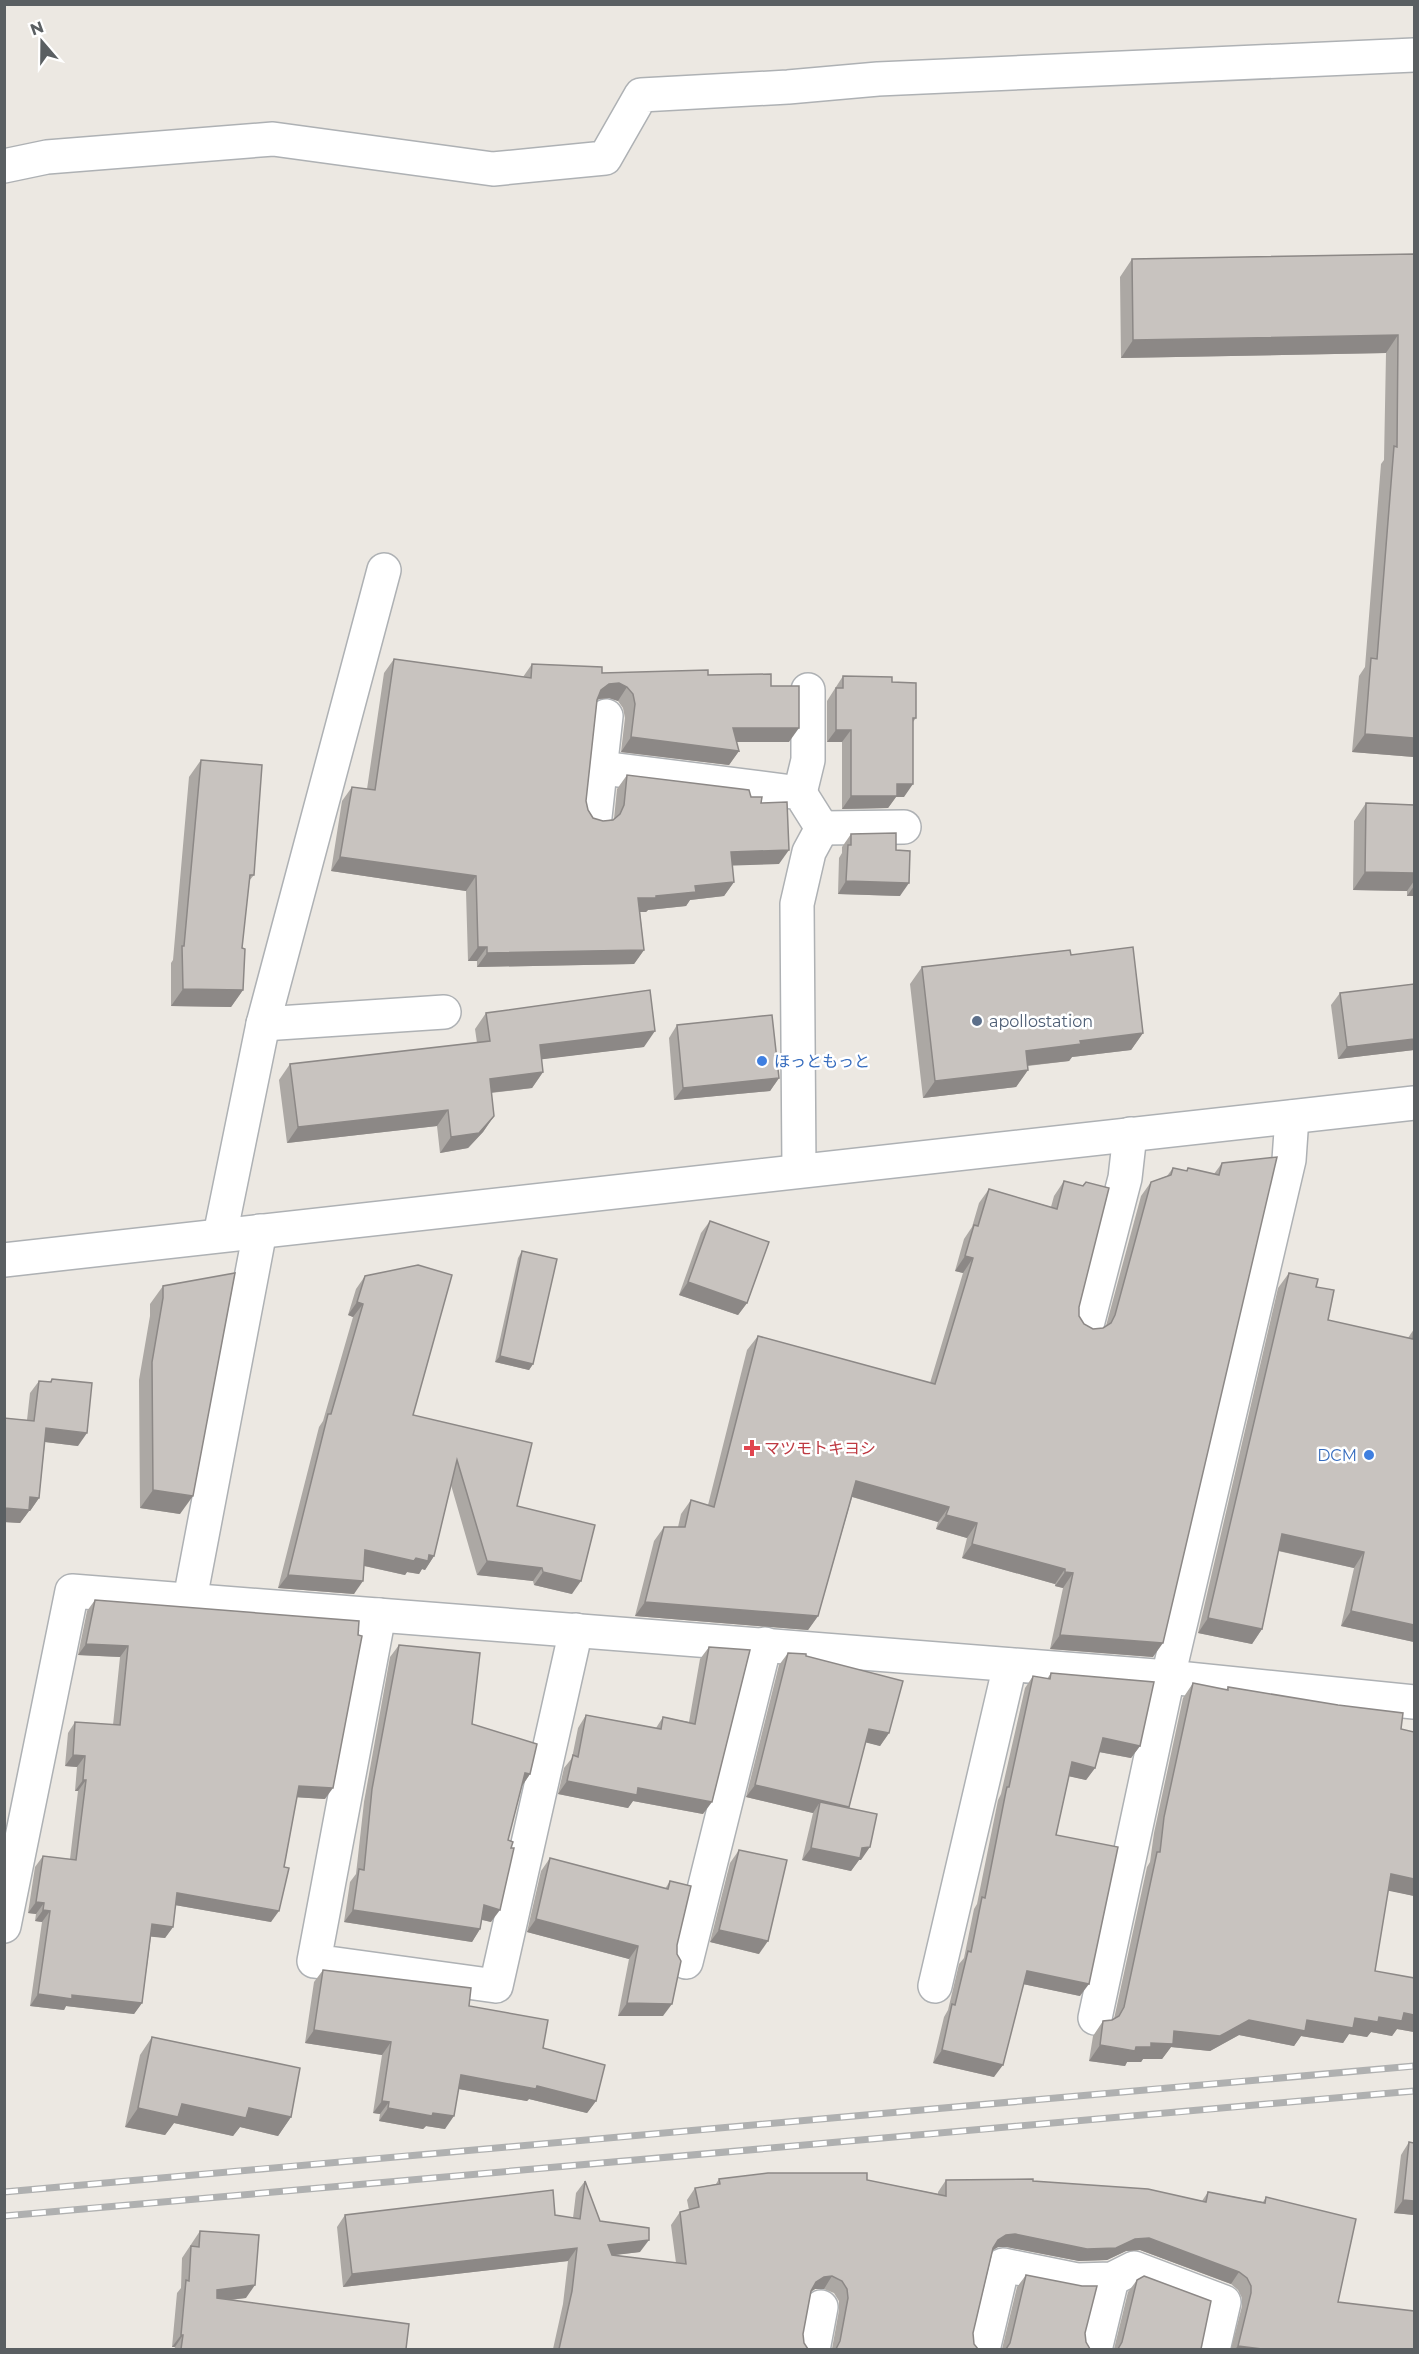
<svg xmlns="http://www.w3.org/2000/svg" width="1419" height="2354" font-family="Montserrat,'Noto Sans JP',sans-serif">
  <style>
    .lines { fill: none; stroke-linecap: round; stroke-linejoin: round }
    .minor-casing { stroke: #aeb1b4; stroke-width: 36 }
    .minor { stroke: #fff; stroke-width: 33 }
    .rail-casing { stroke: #afb0b0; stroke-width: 7 }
    .rail { stroke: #fff; stroke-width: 4.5; stroke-dasharray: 14; stroke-linecap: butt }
    .wall { fill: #aca8a4 }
    .shaded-wall { fill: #8c8886 }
    .building { fill: #c8c3bf; stroke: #8c8886; stroke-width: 1.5 }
    .service-dot { fill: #5c6f8a; stroke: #fff; stroke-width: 2 }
    .shop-dot { fill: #3f7fe0; stroke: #fff; stroke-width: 2 }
    .health-dot { fill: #e0444e; stroke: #fff; stroke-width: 2 }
    .labels { text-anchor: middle; stroke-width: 5; stroke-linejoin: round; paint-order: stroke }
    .service-label { font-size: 16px; fill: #4e5e75; stroke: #fff; text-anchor: start }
    .shop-label { font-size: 16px; fill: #366cbe; stroke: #fff; text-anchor: start }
    .health-label { font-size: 16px; fill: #be3a42; stroke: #fff; text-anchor: start }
  </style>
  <rect width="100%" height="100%" fill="#ece8e2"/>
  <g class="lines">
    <defs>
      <g id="minor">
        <path d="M4,166L47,157L273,139L493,169L605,158L641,95L788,87L878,79L1414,55"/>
        <path d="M602,768L800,793L822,828L809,852L797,904L799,1170"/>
        <path d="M800,793L808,760V690"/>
        <path d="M595,817L606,716"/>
        <path d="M822,828L904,827"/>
        <path d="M263,1024L444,1012"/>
        <path d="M220,1235L263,1024L384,570"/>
        <path d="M4,1260L1414,1103"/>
        <path d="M1087,1325L1125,1178L1130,1134"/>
        <path d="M190,1599L260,1231"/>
        <path d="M379,1615L314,1961L496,1986L576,1630"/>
        <path d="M4,1926L72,1591L1168,1677L1414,1702"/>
        <path d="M686,1962L765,1644"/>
        <path d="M935,1986L1010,1665"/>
        <path d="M1095,2018L1168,1677L1289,1160L1292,1117"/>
        <path d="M813,2350L821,2307"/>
        <path d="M983,2350L1003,2265L1077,2280L1112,2279L1134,2268L1224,2302L1213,2350"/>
        <path d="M1095,2350L1112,2279"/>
      </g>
    </defs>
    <use href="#minor" class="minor-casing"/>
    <use href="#minor" class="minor"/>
    <defs>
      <g id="rail">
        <path d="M4,2192L1414,2066"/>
        <path d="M4,2216L1414,2091"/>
      </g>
    </defs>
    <use href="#rail" class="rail-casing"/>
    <use href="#rail" class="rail"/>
  </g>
  <g class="wall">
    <path d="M1414,254V757L1352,752L1359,676L1365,667L1381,464L1384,460L1386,353L1121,358L1120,277L1132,259Z"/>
    <path d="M394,659L523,677L532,664L602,673L708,675L771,686L789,742H736L739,751L729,765L621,752L625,718L623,708L618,701L609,698L599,699L597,700L586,801L588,810L593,818L603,821L614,819L617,789L627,775L751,797L761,803L779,864L732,865L734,882L724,896L690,900L686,906L648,910L646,912H640L644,950L634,964L477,967V961H468L466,891L331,871L342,801L352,787L367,789L384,673Z"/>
    <path d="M843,676L892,682L916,718L913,722L904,797H896L888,808L842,809V742H827V701Z"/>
    <path d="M201,760L254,875L249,881L242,948L243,990L231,1007L171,1006V963L173,960L189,777Z"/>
    <path d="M1366,803L1414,805V896H1407V891L1353,890L1354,821Z"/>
    <path d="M851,834L900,896L838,894L839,858L842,853V847Z"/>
    <path d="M1071,955L1143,1033L1131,1050L1072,1057L1069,1061L1028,1066V1070L1016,1087L923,1098L910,984L922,967Z"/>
    <path d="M1414,984V1050L1338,1059L1331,1005L1340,993Z"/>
    <path d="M486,1013L644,1047L541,1059L543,1072L532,1088L491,1093L494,1116L483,1132L468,1148L440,1153L437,1126L287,1143L279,1080L290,1064L477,1043L475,1029Z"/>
    <path d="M677,1025L779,1078L770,1091L674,1100L669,1038Z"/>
    <path d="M1222,1163L1153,1657L1050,1649L1063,1588L1055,1586V1584L962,1558L967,1538L936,1529L938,1522L852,1497L818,1616L808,1630L635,1616L654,1541L664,1527H678L681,1514L691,1500L708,1505L747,1350L758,1336L930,1383L963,1273L955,1271L964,1239L972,1227L979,1203L989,1189L1051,1207L1054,1196L1064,1181L1082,1186L1086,1182L1079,1307V1316L1084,1324L1093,1329L1103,1328L1106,1326L1141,1196L1151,1182L1167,1176L1173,1168L1186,1171L1188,1168L1214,1174Z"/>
    <path d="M710,1221L747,1303L738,1315L679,1295L701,1233Z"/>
    <path d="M522,1251L533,1364L529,1370L495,1362L518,1258Z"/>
    <path d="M1289,1273L1316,1287L1328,1320L1408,1338L1414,1329V1642L1341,1626L1354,1568L1278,1551L1262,1629L1252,1644L1198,1633L1278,1288Z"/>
    <path d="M365,1276L413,1415L517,1506L572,1594L534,1585L533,1581L477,1575L451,1485L434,1556L425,1570L422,1569L419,1574L407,1572L405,1575L364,1566L354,1594L278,1588L319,1427L323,1421L353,1317L348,1315L356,1289Z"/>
    <path d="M163,1286L180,1514L140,1508L139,1380L150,1316V1304Z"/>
    <path d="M52,1379L78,1446L45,1442L39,1498L30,1511H29L20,1523L4,1522V1418L27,1420L30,1393L39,1381L50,1382Z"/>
    <path d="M95,1600L325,1799L297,1797L271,1922L175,1905L173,1927L165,1938L151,1936L142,2003L134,2014L66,2006L64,2010L30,2006L42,1922L35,1921L36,1914L28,1913L35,1867L43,1856L70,1859L78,1791H75L77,1767L65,1766L68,1733L75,1722L113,1725L120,1657L78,1655L87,1611Z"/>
    <path d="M399,1645L472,1724L530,1774L522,1786L508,1840L491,1922L482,1920L480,1929L472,1942L344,1922L350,1882L356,1874L364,1802L390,1657Z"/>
    <path d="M709,1647L703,1814L633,1801L628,1808L558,1794L564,1768L572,1758L578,1728L586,1715L656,1728L663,1717L689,1722L700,1659Z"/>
    <path d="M788,1653L806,1656L889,1733L880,1746L866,1742L848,1808L861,1860H859L851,1871L802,1860L813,1813L746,1797L779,1665Z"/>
    <path d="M1051,1673L1140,1746L1131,1758L1099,1752L1095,1768L1086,1780L1069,1776L1056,1835L1080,1996L1023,1984L994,2077L933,2063L944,2017L948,2010L959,1964L964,1958L974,1909L977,1904L998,1800L1001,1794L1025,1688L1033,1676L1047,1679Z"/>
    <path d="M1193,1683L1226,1690L1228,1687L1414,1732V1896L1388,1890L1375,1971L1414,1978V2032L1397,2029L1392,2036L1371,2032L1367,2037L1349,2034L1343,2043L1301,2036L1294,2046L1239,2035L1210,2051L1171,2047L1162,2059H1143L1141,2062H1127L1125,2066L1089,2061L1093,2036L1103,2021L1112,2020L1114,2019L1147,1867L1150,1862L1154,1833L1183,1698Z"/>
    <path d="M739,1850L759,1954L710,1942L730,1863Z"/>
    <path d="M550,1858L665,1889L670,1881L677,1945L663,2016H618L629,1959L527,1932L541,1871Z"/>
    <path d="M323,1970L469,2006L543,2048L596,2101L587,2113L529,2099L527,2101L459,2089L445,2129L426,2126L423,2129L379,2121L380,2114L373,2113L382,2055L305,2043L314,1982Z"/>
    <path d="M152,2037L291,2117L278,2136L240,2127L233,2136L174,2123L165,2135L125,2127L140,2055Z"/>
    <path d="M1409,2142L1414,2215L1394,2213L1401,2155Z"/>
    <path d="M719,2179L867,2180L938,2194V2192L946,2180L1033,2181L1202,2201L1208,2192L1263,2202L1266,2197L1338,2302L1414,2349H1231L1242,2306V2298L1238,2290L1231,2284L1140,2250L1126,2251L1107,2260L1079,2261L1007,2247H998L993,2250L973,2333L974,2344L978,2349H832L839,2310V2301L834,2293L824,2289H815L811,2292L803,2334L804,2343L808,2349H553L563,2304L568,2261L343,2287L337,2227L345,2215H555L573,2218L576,2193L585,2181L600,2221L640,2252L613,2255L676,2263L671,2225L680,2212L689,2210L687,2200L695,2188L716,2184Z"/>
    <path d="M200,2231L246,2298L230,2300L409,2349H174L175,2347H172L177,2293L181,2288L182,2258Z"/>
    <path d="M1026,2275L1085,2333L1086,2342L1090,2349H1002L1017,2287Z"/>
    <path d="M1137,2280L1201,2349H1114L1128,2292Z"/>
  </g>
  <g class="shaded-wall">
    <path d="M1398,335L1386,353L1121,358L1133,340Z"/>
    <path d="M619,683L627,687L618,701L609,698L599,699L591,704L601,690L609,684Z"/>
    <path d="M733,728H799L789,742H723Z"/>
    <path d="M836,730H851L842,742H827Z"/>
    <path d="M1365,734L1414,738V757L1352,752Z"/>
    <path d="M631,737L739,751L729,765L621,752Z"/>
    <path d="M897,784H913L904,797H896L888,808L842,809L851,796Z"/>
    <path d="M789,850L779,864L721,866L731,852Z"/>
    <path d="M340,857L476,876L466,891L331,871Z"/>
    <path d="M1365,872L1414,873V881L1407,891L1353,890Z"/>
    <path d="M846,881L909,883L900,896L838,894Z"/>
    <path d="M734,882L724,896L690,900L686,906L648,910L646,912H628L638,898L656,896L695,886Z"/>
    <path d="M1414,886V896H1407Z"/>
    <path d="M478,947H487L477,961H468Z"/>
    <path d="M644,950L634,964L477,967L487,953Z"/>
    <path d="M183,989L243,990L231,1007L171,1006Z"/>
    <path d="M655,1031L644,1047L528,1061L540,1045Z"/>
    <path d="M1143,1033L1131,1050L1072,1057L1069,1061L1014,1067L1026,1051L1080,1041Z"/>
    <path d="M1414,1039V1050L1338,1059L1347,1047Z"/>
    <path d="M1028,1070L1016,1087L923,1098L935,1081Z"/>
    <path d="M543,1072L532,1088L478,1094L490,1079Z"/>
    <path d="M779,1078L770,1091L674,1100L683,1088Z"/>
    <path d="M448,1110L437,1126L287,1143L298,1127Z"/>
    <path d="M494,1116L483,1132L468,1148L440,1153L451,1137Z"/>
    <path d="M965,1256L973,1258L963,1273L955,1271Z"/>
    <path d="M688,1282L747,1303L738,1315L679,1295Z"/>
    <path d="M357,1302L363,1304L353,1317L348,1315Z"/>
    <path d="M500,1356L533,1364L529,1370L495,1362Z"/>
    <path d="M46,1428L87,1433L78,1446L37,1441Z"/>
    <path d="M856,1481L949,1507L938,1522L846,1495Z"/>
    <path d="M153,1490L193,1496L180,1514L140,1508Z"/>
    <path d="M30,1497L39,1498L30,1511H29L20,1523L4,1522V1508Z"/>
    <path d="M946,1515L977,1523L967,1538L936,1529Z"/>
    <path d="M1282,1534L1364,1552L1354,1568L1271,1549Z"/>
    <path d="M972,1544L1065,1569L1055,1584L962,1558Z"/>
    <path d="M365,1550L416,1558L429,1555L434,1556L425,1570L422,1569L419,1574L407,1572L405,1575L356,1564Z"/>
    <path d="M487,1561L542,1568L533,1581L477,1575Z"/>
    <path d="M543,1572L581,1581L572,1594L534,1585Z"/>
    <path d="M1065,1572L1073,1573L1063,1588L1055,1586Z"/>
    <path d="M288,1575L363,1581L354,1594L278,1588Z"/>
    <path d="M645,1602L818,1616L808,1630L635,1616Z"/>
    <path d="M1351,1611L1414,1625V1642L1341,1626Z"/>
    <path d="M1208,1618L1262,1629L1252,1644L1198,1633Z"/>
    <path d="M1060,1635L1163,1643L1153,1657L1050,1649Z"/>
    <path d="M86,1644L128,1646L120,1657L78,1655Z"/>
    <path d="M869,1729L889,1733L880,1746L860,1741Z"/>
    <path d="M1103,1738L1140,1746L1131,1758L1094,1751Z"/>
    <path d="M73,1755L85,1756L77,1767L65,1766Z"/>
    <path d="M1072,1762L1095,1768L1086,1780L1063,1775Z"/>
    <path d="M525,1773L530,1774L522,1786Z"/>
    <path d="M83,1780H86L78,1791H75Z"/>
    <path d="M567,1781L638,1788L712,1802L703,1814L633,1801L628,1808L558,1794Z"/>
    <path d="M755,1785L849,1807L840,1819L820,1802L813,1813L746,1797Z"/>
    <path d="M299,1786L333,1788L325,1799L292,1797Z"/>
    <path d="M870,1847L861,1860H859L851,1871L802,1860L811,1848H862Z"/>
    <path d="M1391,1874L1414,1879V1896L1380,1889Z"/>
    <path d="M177,1893L279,1911L271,1922L169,1904Z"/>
    <path d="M36,1902L44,1903L36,1914L28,1913Z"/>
    <path d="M484,1905L500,1910L491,1922L475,1918Z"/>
    <path d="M43,1910L50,1911L42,1922L35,1921Z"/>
    <path d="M353,1910L480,1929L472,1942L344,1922Z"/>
    <path d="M536,1919L638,1946L629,1959L527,1932Z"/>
    <path d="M152,1924L173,1927L165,1938L144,1936Z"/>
    <path d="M719,1930L768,1941L759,1954L710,1942Z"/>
    <path d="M1027,1971L1089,1984L1080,1996L1018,1983Z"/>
    <path d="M38,1994L72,1995L142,2003L134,2014L66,2006L64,2010L30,2006Z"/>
    <path d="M627,2003L672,2004L663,2016H618Z"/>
    <path d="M1404,2013L1414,2015V2032L1397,2029L1392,2036L1371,2032L1367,2037L1349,2034L1343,2043L1301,2036L1294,2046L1239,2035L1210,2051L1171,2047L1162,2059H1143L1141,2062H1127L1125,2066L1089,2061L1100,2045L1136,2047L1151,2043L1174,2031L1249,2020H1307L1379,2017Z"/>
    <path d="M314,2030L391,2042L382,2055L305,2043Z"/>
    <path d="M942,2050L1003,2065L994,2077L933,2063Z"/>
    <path d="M461,2075L537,2086L596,2101L587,2113L529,2099L527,2101L453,2088Z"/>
    <path d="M382,2101L389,2102L380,2114L373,2113Z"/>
    <path d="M182,2104L249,2108L291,2117L278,2136L240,2127L233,2136L174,2123L165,2135L125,2127L138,2108Z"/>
    <path d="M388,2108L433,2113L454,2116L445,2129L426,2126L423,2129L379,2121Z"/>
    <path d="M1403,2200L1414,2201V2215L1394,2213Z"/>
    <path d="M1015,2234L1135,2239L1149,2238L1239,2272L1231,2284L1140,2250L1126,2251L1107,2260L1079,2261L1007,2247H998L990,2252L998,2240L1006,2235Z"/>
    <path d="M649,2240L640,2252L599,2257L608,2245Z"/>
    <path d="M577,2248L568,2261L343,2287L352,2274Z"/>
    <path d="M832,2276L824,2289H815L807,2294L816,2282L824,2277Z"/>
    <path d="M255,2285L246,2298L208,2302L217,2290Z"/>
    <path d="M181,2335H183L175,2347H172Z"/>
    <path d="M1238,2346L1262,2349H1235Z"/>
  </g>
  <g class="building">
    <path d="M1414,254V738L1365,734L1371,658L1377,659L1394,446L1397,447L1398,335L1133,340L1132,259Z"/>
    <path d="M394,659L531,678L532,664L602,667V673L708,670V675L771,674V686H799V728H733L739,751L631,737L635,704L633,694L627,687L619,683L609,684L601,690L597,700L586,801L588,810L593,818L603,821L613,820L620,814L624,805L627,775L749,790L751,797H762L761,803L787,802L789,850L731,852L734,882L695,886L696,892L656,896V898H638L644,950L487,953V947H478L476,876L340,857L352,787L375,790Z"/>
    <path d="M843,676L892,677V682L916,683V718H913V784H897V796H851V730H836V688H843Z"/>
    <path d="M201,760L262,765L254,875H250L242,948L245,949L243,990L183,989L182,946H184Z"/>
    <path d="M1366,803L1414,805V873L1365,872Z"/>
    <path d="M896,833V850L910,851L909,883L846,881L848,845H851V834Z"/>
    <path d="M1133,947L1143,1033L1080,1041L1081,1044L1026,1051L1028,1070L935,1081L922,967L1070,950L1071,955Z"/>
    <path d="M1414,984V1039L1347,1047L1340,993Z"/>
    <path d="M650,990L655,1031L540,1045L543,1072L490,1079L494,1116L479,1133L451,1137L448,1110L298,1127L290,1064L490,1041L486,1013Z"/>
    <path d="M772,1015L779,1078L683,1088L677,1025Z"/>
    <path d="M1277,1157L1163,1643L1060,1635L1073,1573L1065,1572V1569L972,1544L977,1523L946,1515L949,1507L856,1481L818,1616L645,1602L664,1527H685L691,1500L714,1507L758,1336L935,1384L973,1258L965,1256L974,1225L978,1226L989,1189L1057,1209L1064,1181L1083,1186L1086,1182L1109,1188L1079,1307V1316L1084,1324L1093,1329L1103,1328L1111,1323L1115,1315L1151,1182L1171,1175L1173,1168L1187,1171L1188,1168L1219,1175L1222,1163Z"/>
    <path d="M710,1221L769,1242L747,1303L688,1282Z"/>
    <path d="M522,1251L557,1259L533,1364L500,1356Z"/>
    <path d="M418,1265L452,1275L413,1415L532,1443L517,1506L595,1525L581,1581L543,1572L542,1568L487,1561L457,1460L434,1556L429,1555L428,1561L416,1558L414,1561L365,1550L363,1581L288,1575L328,1414H331L363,1304L357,1302L365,1276Z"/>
    <path d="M235,1273L193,1496L153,1490L152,1362L163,1298V1286Z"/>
    <path d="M1289,1273L1318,1279L1316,1287L1334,1290L1328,1320L1413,1339L1414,1329V1625L1351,1611L1364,1552L1282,1534L1262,1629L1208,1618Z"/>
    <path d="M52,1379L92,1383L87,1433L46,1428L39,1498L30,1497L29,1510L4,1508V1418L34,1421L39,1381L51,1382Z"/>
    <path d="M95,1600L359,1621L358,1635L362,1636L333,1788L299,1786L284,1867L289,1868L279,1911L177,1893L173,1927L152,1924L142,2003L72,1995V1999L38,1994L50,1911L43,1910L44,1903L36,1902L43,1856L76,1860L86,1780H83L85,1756L73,1755L75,1722L120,1725L128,1646L86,1644Z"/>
    <path d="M399,1645L480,1653L472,1724L537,1744L530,1774L525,1773L508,1840L513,1842L511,1848H514L500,1910L484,1905L480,1929L353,1910L359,1869L364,1870L372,1789Z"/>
    <path d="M709,1647L750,1650L712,1802L638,1788L637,1795L567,1781L573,1755L578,1757L586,1715L661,1729L663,1717L695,1724Z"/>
    <path d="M788,1653L806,1654V1656L903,1681L889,1733L869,1729L849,1807L755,1785Z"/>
    <path d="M1051,1673L1154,1682L1140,1746L1103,1738L1095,1768L1072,1762L1056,1835L1118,1847L1089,1984L1027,1971L1003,2065L942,2050L952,2004L955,2005L968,1951L971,1952L982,1897L985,1898L1006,1791L1007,1787H1009L1033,1676L1050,1679Z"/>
    <path d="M1193,1683L1228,1690V1687L1338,1705L1403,1713L1401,1729L1414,1732V1879L1391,1874L1375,1971L1414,1978V2015L1404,2013L1402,2021L1379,2017L1378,2022L1355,2018L1353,2028L1307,2020L1305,2031L1249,2020L1220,2036L1174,2031L1173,2044L1151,2043V2047H1136L1135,2051L1100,2045L1103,2021L1112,2020L1119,2016L1124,2007L1157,1852H1160L1164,1817Z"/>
    <path d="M820,1802L877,1814L870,1847L862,1848L860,1858L811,1848Z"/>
    <path d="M739,1850L787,1860L768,1941L719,1930Z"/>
    <path d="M550,1858L668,1889L670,1881L691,1886L677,1945V1954L681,1961L672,2004L627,2003L638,1946L536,1919Z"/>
    <path d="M323,1970L471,1988L469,2006L548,2020L543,2048L605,2065L596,2101L537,2086L536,2089L461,2075L454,2116L433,2113L432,2116L388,2108L389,2102L382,2101L391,2042L314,2030Z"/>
    <path d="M152,2037L300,2068L291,2117L249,2108L246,2118L182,2104L178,2117L138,2108Z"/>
    <path d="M1409,2142L1414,2143V2201L1403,2200Z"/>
    <path d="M768,2173H867V2180L946,2196V2180L1033,2179V2181L1148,2189L1206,2202L1208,2192L1265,2203L1266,2197L1356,2219L1338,2302L1414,2311V2349H1262L1238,2346L1251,2293V2286L1247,2278L1239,2272L1149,2238L1135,2239L1116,2248L1087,2249L1015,2234L1006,2235L998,2240L993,2248L973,2333L974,2344L978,2349H836L840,2341L848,2298L847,2289L842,2281L832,2276L824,2277L816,2282L811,2291L803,2334L804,2343L808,2349H559L572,2291L577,2248L352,2274L345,2215L553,2190L555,2215L580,2219L585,2181L600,2221L649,2228V2240L608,2245L612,2255L686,2264L680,2212L699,2207L695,2188L720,2184L719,2179Z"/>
    <path d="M200,2231L259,2235L255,2285L217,2290V2298L409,2324L406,2349H409H181L183,2335H181L186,2280L189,2281L191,2246L199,2247Z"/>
    <path d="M1026,2275L1082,2286H1097L1085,2333L1086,2342L1090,2349H1006L1010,2343Z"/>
    <path d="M1144,2276L1211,2301L1201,2349H1118L1122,2342L1137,2280Z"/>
  </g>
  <circle class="service-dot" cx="977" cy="1021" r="6"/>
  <g class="shop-dot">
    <circle cx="762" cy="1061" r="6"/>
    <circle cx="1369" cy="1455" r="6"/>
  </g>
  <path class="health-dot" d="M749 1439h6v6h6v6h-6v6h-6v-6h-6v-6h6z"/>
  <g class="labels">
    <g class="service-label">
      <text x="989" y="1027">apollostation</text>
    </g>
    <g class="shop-label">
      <text x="774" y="1067">ほっともっと</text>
      <text x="1357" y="1461" text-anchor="end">DCM</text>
    </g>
    <g class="health-label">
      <text x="764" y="1454">マツモトキヨシ</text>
    </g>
  </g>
  <rect width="1419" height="2354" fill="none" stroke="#5a5f62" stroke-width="12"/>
  <g transform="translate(42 42) rotate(340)" stroke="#ffffff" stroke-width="4.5" paint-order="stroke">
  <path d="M0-4.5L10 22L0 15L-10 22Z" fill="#5a5f62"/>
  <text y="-9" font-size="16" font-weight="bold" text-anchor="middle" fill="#5a5f62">N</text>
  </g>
</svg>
